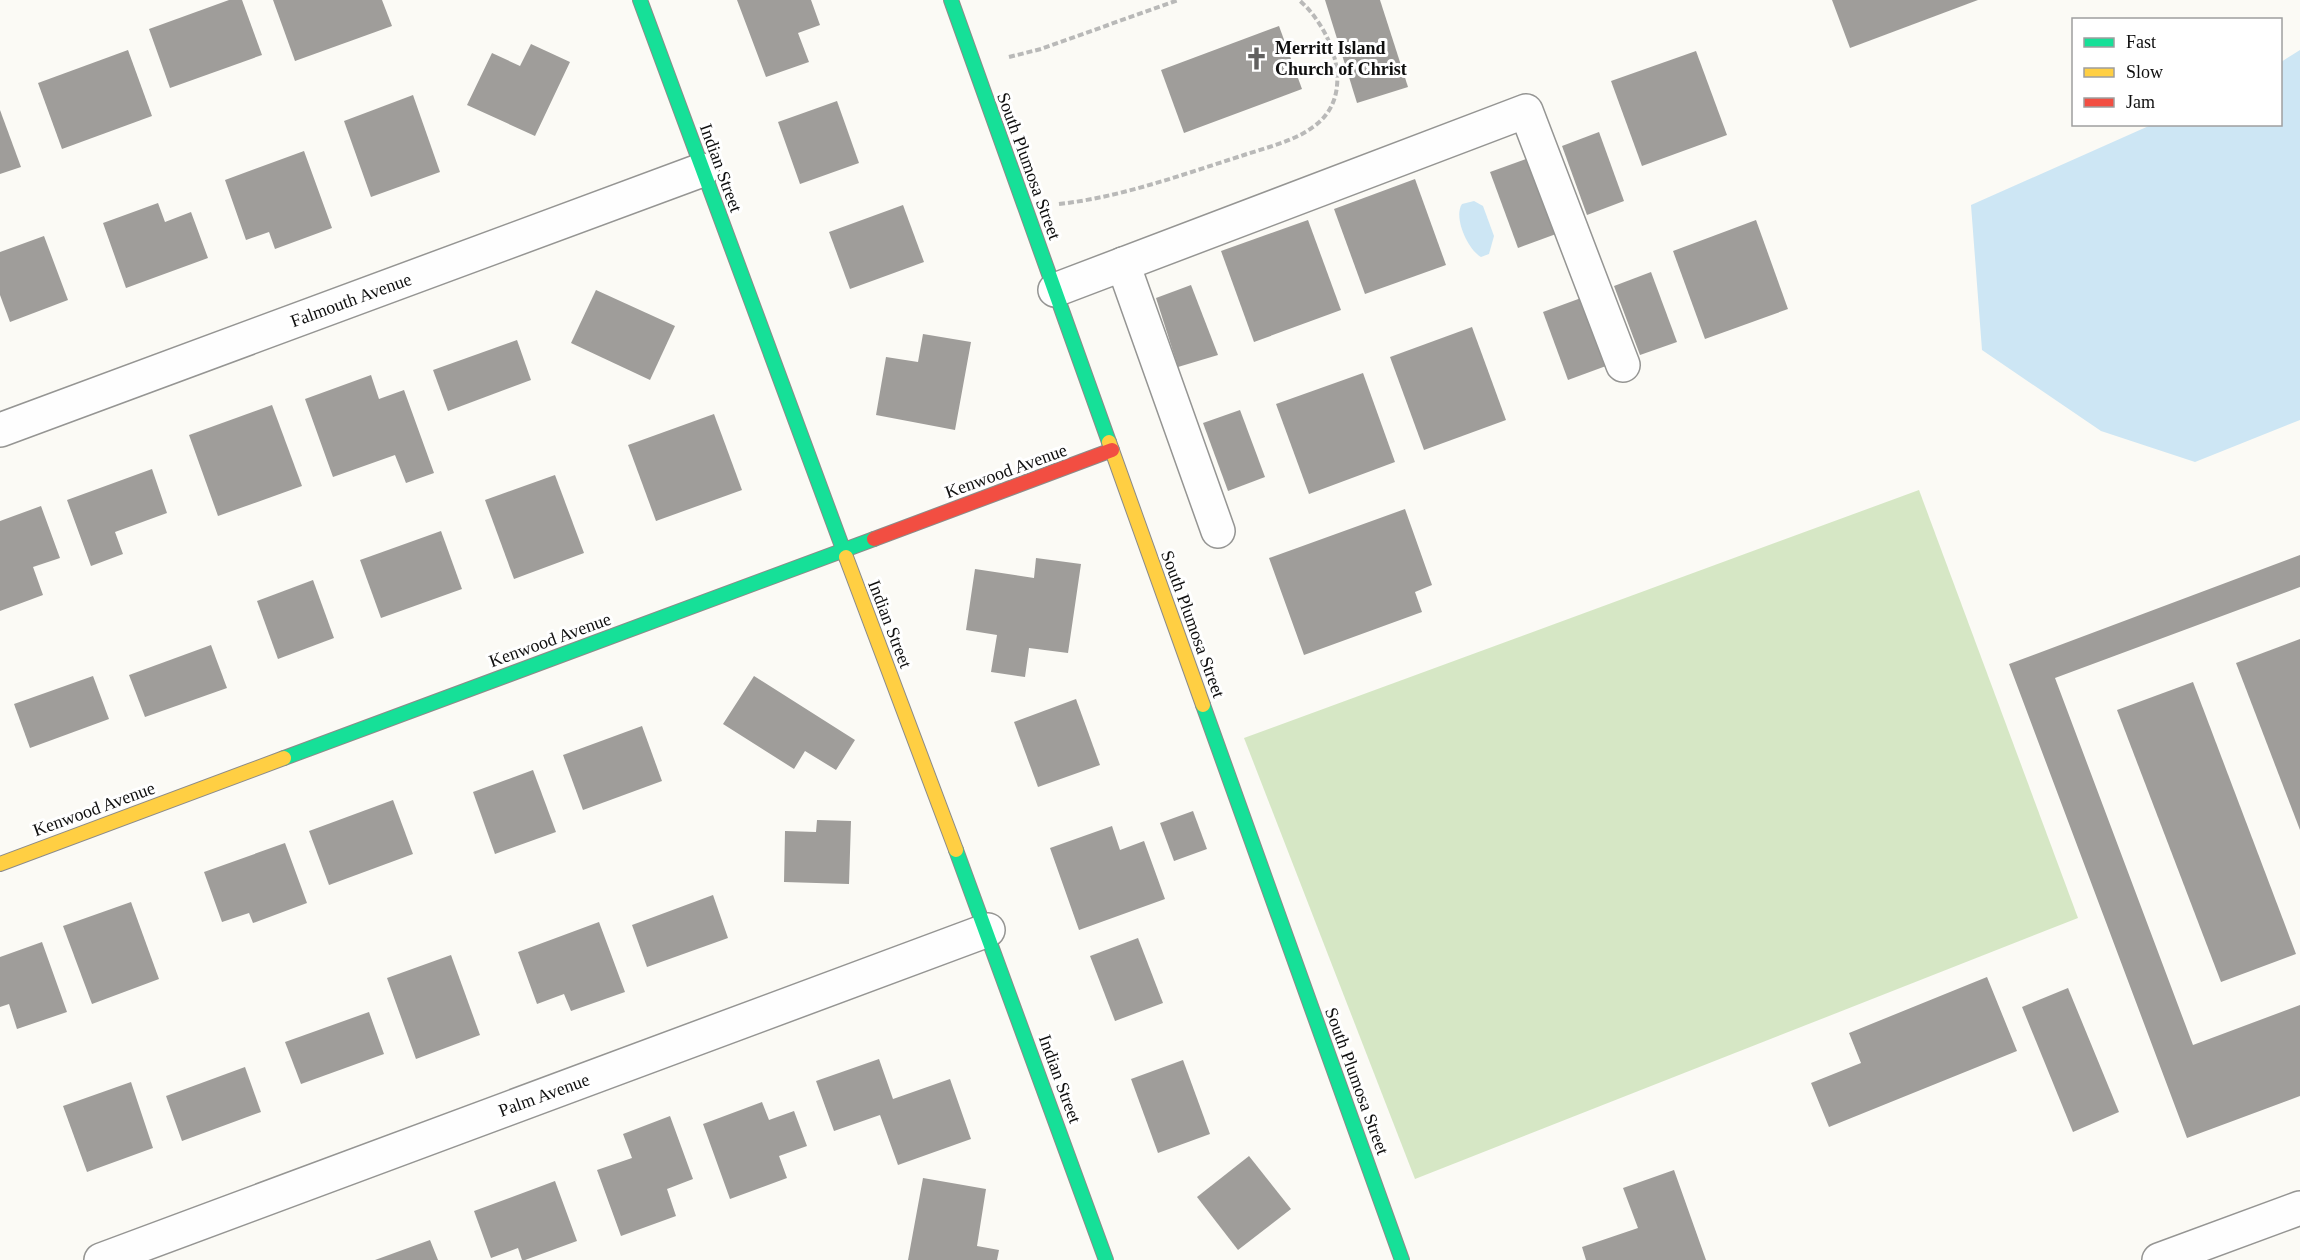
<svg xmlns="http://www.w3.org/2000/svg" width="2300" height="1260" font-family="Georgia,serif">
  <style>
    .forest { fill: #d6e7c5 }
    .water { fill: #cde6f4 }
    .building { fill: #9f9d9a }
    .lines { fill: none; stroke-linecap: round; stroke-linejoin: round }
    .street-casing { stroke: #959593; stroke-width: 36 }
    .fast-casing { stroke: #8c8b89; stroke-width: 16 }
    .slow-casing { stroke: #8c8b89; stroke-width: 16 }
    .jam-casing { stroke: #8c8b89; stroke-width: 16 }
    .path { stroke: #b9b9b8; stroke-width: 4; stroke-dasharray: 6 3; stroke-linecap: butt }
    .street { stroke: #fefefe; stroke-width: 33 }
    .fast { stroke: #16e098; stroke-width: 14 }
    .slow { stroke: #ffcf43; stroke-width: 14 }
    .jam { stroke: #f24e42; stroke-width: 14 }
    .labels { text-anchor: middle; stroke-width: 6; stroke-linejoin: round; paint-order: stroke }
    .poi-label { font-size: 18px; font-weight: bold; fill: #0f0f0f; stroke: #fff; text-anchor: start }
    .street-label { font-size: 18px; fill: #0f0f0f; stroke: #fff }
  </style>
  <rect width="100%" height="100%" fill="#fbfaf5"/>
  <path class="forest" d="M1919,490L2078,918L1415,1179L1244,738Z"/>
  <g class="water">
    <path d="M2300,50V420L2195,462L2101,431L1982,350L1971,205L2151,125L2280,124L2281,62Z"/>
    <path d="M1474,201L1483,206L1494,236L1489,254L1481,257C1468,250 1453,217 1462,204Z"/>
  </g>
  <g class="building">
    <path d="M229,0H242L262,55L170,88L149,29Z"/>
    <path d="M273,0H382L392,26L295,61Z"/>
    <path d="M737,0H811L820,25L798,33L809,62L766,77Z"/>
    <path d="M1325,0H1380L1408,87L1357,103Z"/>
    <path d="M1832,0H1978L1850,48Z"/>
    <path d="M1279,26L1302,89L1184,133L1161,70Z"/>
    <path d="M531,44L570,62L535,136L467,105L492,53L520,66Z"/>
    <path d="M128,50L152,116L62,149L38,83Z"/>
    <path d="M1696,51L1727,135L1642,166L1611,81Z"/>
    <path d="M413,95L440,172L371,197L344,121Z"/>
    <path d="M837,101L859,163L800,184L778,122Z"/>
    <path d="M0,110L21,167L0,174Z"/>
    <path d="M1599,132L1624,201L1587,215L1562,146Z"/>
    <path d="M304,151L332,228L275,249L269,232L246,240L225,180Z"/>
    <path d="M1529,158L1556,234L1518,248L1490,172Z"/>
    <path d="M1415,179L1446,265L1365,294L1334,209Z"/>
    <path d="M158,203L165,222L191,212L208,258L126,288L103,223Z"/>
    <path d="M903,205L924,262L850,289L829,232Z"/>
    <path d="M1308,220L1341,310L1254,342L1221,251Z"/>
    <path d="M1756,220L1788,309L1705,339L1673,251Z"/>
    <path d="M44,236L68,300L10,322L0,295V252Z"/>
    <path d="M1651,272L1677,342L1640,355L1614,286Z"/>
    <path d="M1191,285L1218,355L1178,367L1156,298Z"/>
    <path d="M596,290L675,326L650,380L571,343Z"/>
    <path d="M1581,298L1606,366L1568,380L1543,312Z"/>
    <path d="M1472,327L1506,420L1424,450L1390,357Z"/>
    <path d="M923,334L971,342L955,430L876,415L886,357L918,362Z"/>
    <path d="M517,340L531,380L448,411L433,370Z"/>
    <path d="M1363,373L1395,462L1309,494L1276,404Z"/>
    <path d="M371,375L379,399L404,390L434,473L406,483L395,455L333,477L305,399Z"/>
    <path d="M272,405L302,486L218,516L189,435Z"/>
    <path d="M1240,410L1265,477L1228,491L1203,423Z"/>
    <path d="M714,414L742,490L656,521L628,445Z"/>
    <path d="M152,469L167,513L115,532L123,554L91,566L67,500Z"/>
    <path d="M555,475L584,553L514,579L485,500Z"/>
    <path d="M41,506L60,558L33,567L43,595L0,611V521Z"/>
    <path d="M1405,509L1432,585L1415,592L1422,612L1304,655L1269,558Z"/>
    <path d="M441,531L462,589L381,618L360,560Z"/>
    <path d="M2300,555V587L2055,678L2193,1045L2300,1005V1096L2187,1138L2009,664Z"/>
    <path d="M1036,558L1081,564L1068,653L1029,648L1025,677L991,672L997,635L966,630L975,569L1034,578Z"/>
    <path d="M313,580L334,638L278,659L257,601Z"/>
    <path d="M2300,639V830L2236,663Z"/>
    <path d="M211,645L227,688L145,717L129,675Z"/>
    <path d="M93,676L109,719L30,748L14,704Z"/>
    <path d="M754,676L855,740L836,770L805,751L794,769L723,724Z"/>
    <path d="M2193,682L2296,954L2221,982L2117,710Z"/>
    <path d="M1076,699L1100,765L1038,787L1014,722Z"/>
    <path d="M642,726L662,781L583,810L563,755Z"/>
    <path d="M533,770L556,832L495,854L473,792Z"/>
    <path d="M393,800L413,854L329,885L309,831Z"/>
    <path d="M1193,811L1207,849L1174,861L1160,823Z"/>
    <path d="M817,820L851,821L849,884L784,882L785,831L816,832Z"/>
    <path d="M1112,826L1120,850L1144,841L1165,899L1079,930L1050,848Z"/>
    <path d="M285,843L307,903L253,923L249,913L222,922L204,872Z"/>
    <path d="M713,895L728,938L647,967L632,925Z"/>
    <path d="M131,902L159,979L92,1004L63,926Z"/>
    <path d="M599,922L625,992L571,1011L564,994L537,1004L518,952Z"/>
    <path d="M1138,938L1163,1003L1115,1021L1090,956Z"/>
    <path d="M42,942L67,1012L17,1029L9,1004L0,1007V957Z"/>
    <path d="M451,955L480,1035L416,1059L387,978Z"/>
    <path d="M1987,977L2017,1051L1829,1127L1811,1083L1861,1063L1849,1033Z"/>
    <path d="M2068,988L2119,1112L2073,1132L2022,1007Z"/>
    <path d="M369,1012L384,1054L301,1084L285,1042Z"/>
    <path d="M879,1059L893,1099L950,1079L971,1139L898,1165L880,1115L834,1131L816,1081Z"/>
    <path d="M1183,1060L1210,1134L1158,1153L1131,1079Z"/>
    <path d="M245,1067L261,1112L182,1141L166,1096Z"/>
    <path d="M131,1082L153,1148L87,1172L63,1106Z"/>
    <path d="M762,1102L769,1120L794,1111L807,1146L779,1156L787,1178L730,1199L703,1124Z"/>
    <path d="M670,1116L693,1179L667,1189L676,1216L621,1236L597,1170L632,1158L623,1134Z"/>
    <path d="M1249,1156L1291,1209L1238,1250L1197,1197Z"/>
    <path d="M1674,1170L1706,1260H1586L1582,1247L1638,1228L1623,1188Z"/>
    <path d="M923,1178L986,1189L977,1246L999,1250L997,1260H908Z"/>
    <path d="M555,1181L577,1241L525,1260H522L518,1248L491,1258L474,1211Z"/>
    <path d="M430,1240L438,1260H375Z"/>
  </g>
  <g class="lines">
    <defs>
      <g id="street">
        <path d="M1123,264L1218,531"/>
        <path d="M1055,290L1526,111L1623,365"/>
        <path d="M0,430L702,170"/>
        <path d="M101,1260L988,930"/>
        <path d="M2159,1260L2300,1208"/>
      </g>
      <g id="fast">
        <path d="M640,0L846,557"/>
        <path d="M951,0L1109,442"/>
        <path d="M1203,705L1402,1260"/>
        <path d="M284,758L874,539"/>
        <path d="M956,850L1106,1260"/>
      </g>
      <g id="slow">
        <path d="M1109,442L1203,705"/>
        <path d="M846,557L956,850"/>
        <path d="M0,864L284,758"/>
      </g>
      <path id="jam" d="M874,539L1112,450"/>
    </defs>
    <use href="#street" class="street-casing"/>
    <use href="#fast" class="fast-casing"/>
    <use href="#slow" class="slow-casing"/>
    <use href="#jam" class="jam-casing"/>
    <g class="path">
      <path d="M1009,57L1041,49L1178,0"/>
      <path d="M1059,204C1122,197 1181,175 1241,156C1264,148 1293,142 1313,127C1358,96 1333,29 1299,0"/>
    </g>
    <use href="#street" class="street"/>
    <use href="#fast" class="fast"/>
    <use href="#slow" class="slow"/>
    <use href="#jam" class="jam"/>
  </g>
  <defs>
    <symbol id="church-bare" viewBox="-9 -9 18 18"><path d="M-1.2-6h2.4v3.5h3.3v2.4h-3.3V6h-2.4V-.1h-3.3v-2.4h3.3Z" fill="#626160" stroke="#fff" stroke-width="2.5" paint-order="stroke"/></symbol>
  </defs>
  <g fill-rule="evenodd">
    <use href="#church-bare" x="1240" y="42" width="33" height="33"/>
  </g>
  <g class="labels">
    <g class="poi-label">
      <text x="1275" y="54">Merritt Island<tspan x="1275" dy="21">Church of Christ</tspan></text>
    </g>
    <g class="street-label">
      <text transform="translate(1029 166) rotate(70)" y="6">South Plumosa Street</text>
      <text transform="translate(721 168) rotate(70)" y="6">Indian Street</text>
      <text transform="translate(351 300) rotate(-20)" y="6">Falmouth Avenue</text>
      <text transform="translate(1006 471) rotate(-20)" y="6">Kenwood Avenue</text>
      <text transform="translate(890 624) rotate(69)" y="6">Indian Street</text>
      <text transform="translate(1193 624) rotate(70)" y="6">South Plumosa Street</text>
      <text transform="translate(550 640) rotate(-20)" y="6">Kenwood Avenue</text>
      <text transform="translate(94 809) rotate(-20)" y="6">Kenwood Avenue</text>
      <text transform="translate(1060 1079) rotate(70)" y="6">Indian Street</text>
      <text transform="translate(1357 1081) rotate(70)" y="6">South Plumosa Street</text>
      <text transform="translate(544 1095) rotate(-20)" y="6">Palm Avenue</text>
    </g>
  </g>
  <rect x="2072" y="18" width="210" height="108" fill="#ffffff" stroke="#9f9f9f" stroke-width="1.5"/>
  <rect x="2084" y="38" width="30" height="9" fill="#16e098" stroke="#9f9f9f" stroke-width="1.5"/>
  <text x="2126" y="48" font-size="18" fill="#0f0f0f">Fast</text>
  <rect x="2084" y="68" width="30" height="9" fill="#ffcf43" stroke="#9f9f9f" stroke-width="1.5"/>
  <text x="2126" y="78" font-size="18" fill="#0f0f0f">Slow</text>
  <rect x="2084" y="98" width="30" height="9" fill="#f24e42" stroke="#9f9f9f" stroke-width="1.5"/>
  <text x="2126" y="108" font-size="18" fill="#0f0f0f">Jam</text>
</svg>
